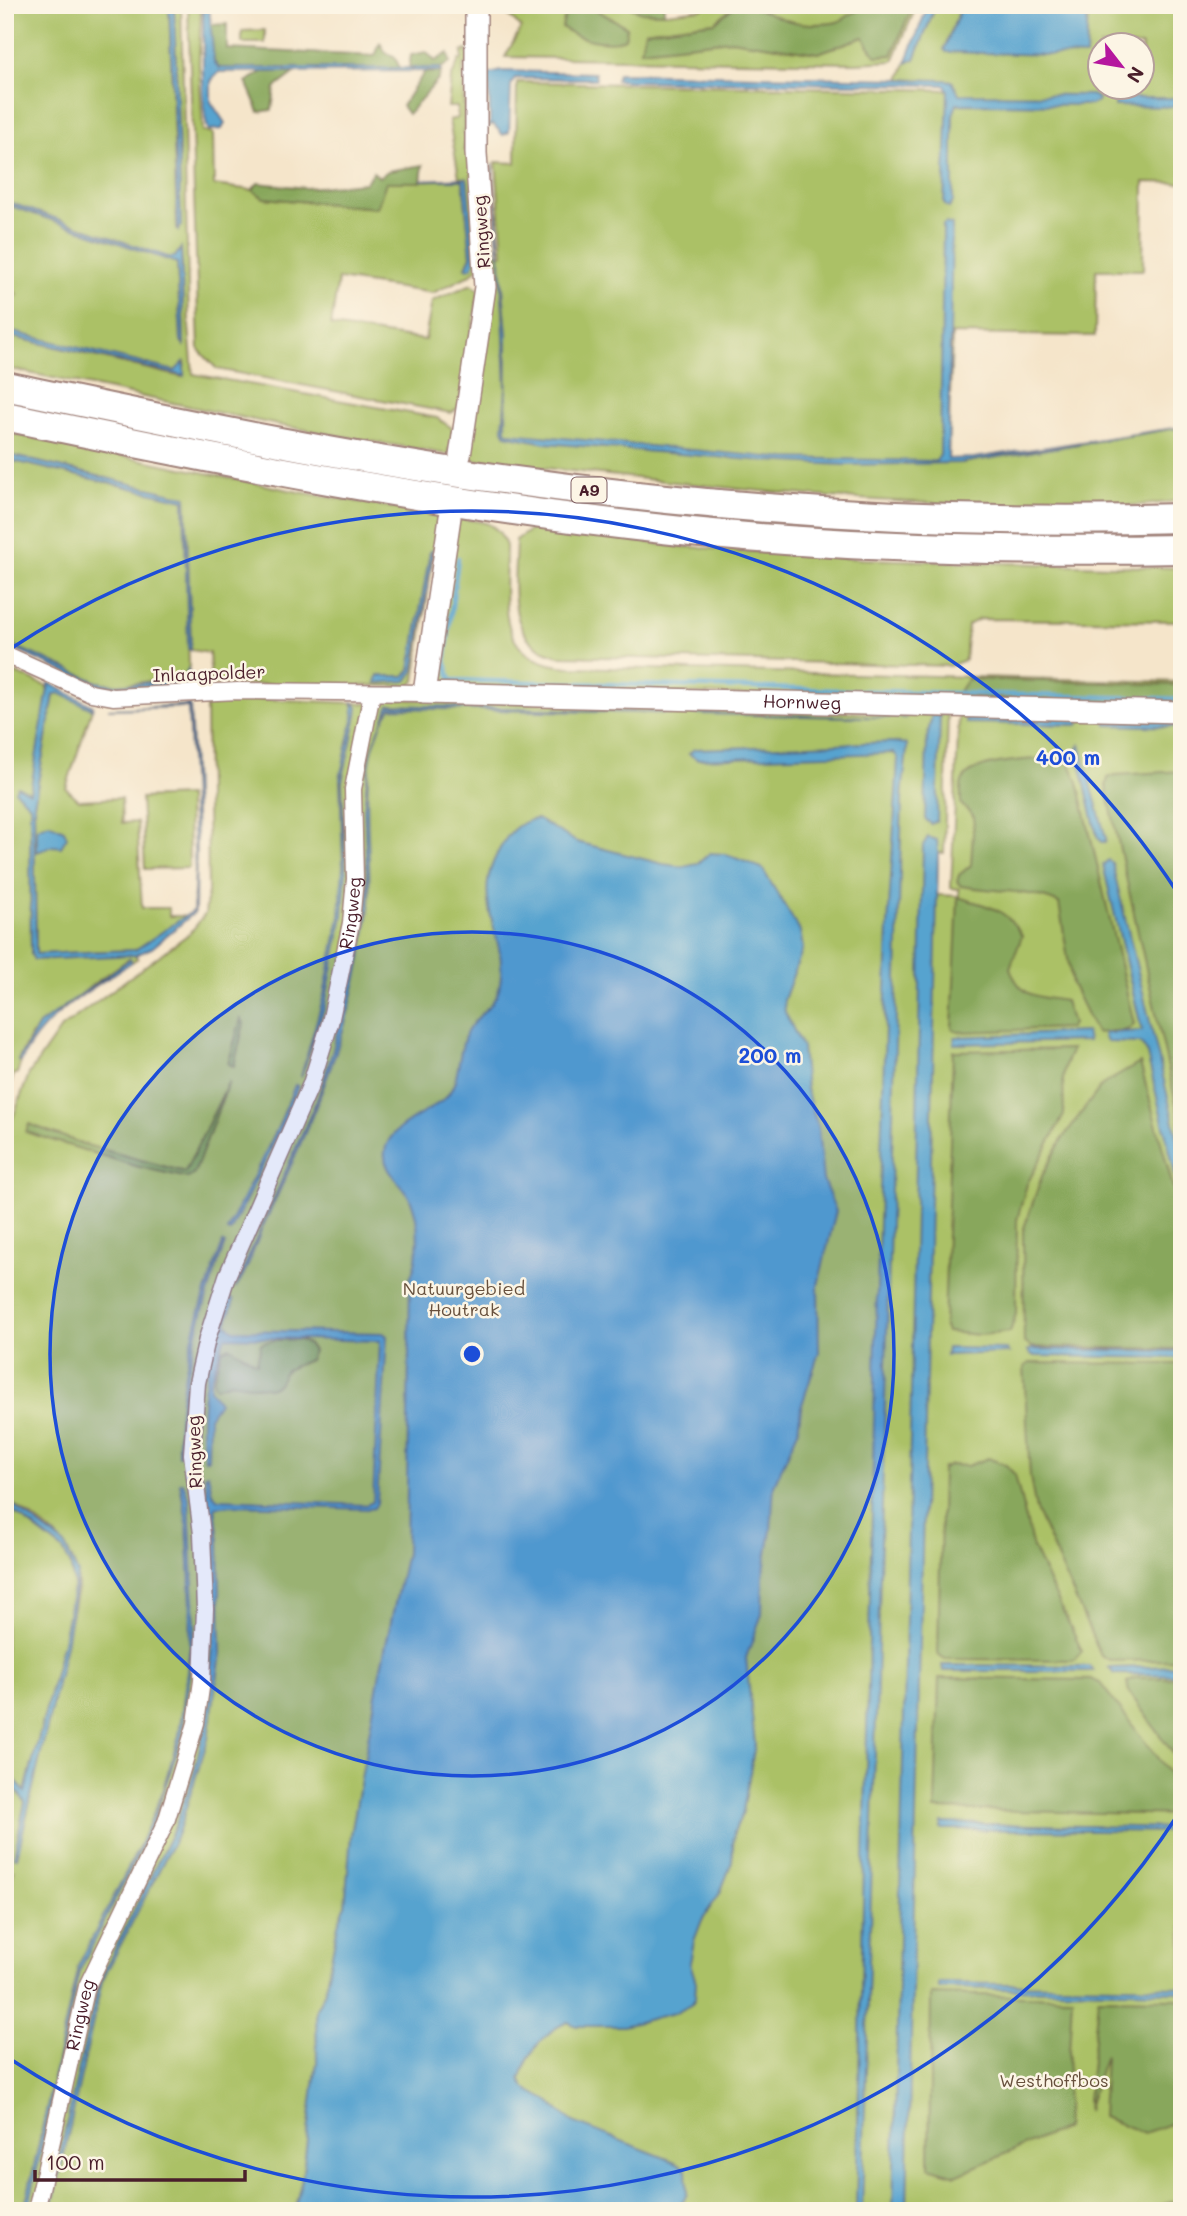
<svg xmlns="http://www.w3.org/2000/svg" width="1187" height="2216" font-family="Mali,sans-serif">
  <style>
    .green { fill: #abc166; stroke: #7a7048; stroke-width: 2; fill-rule: evenodd }
    .forest { fill: #88a75b; stroke: #696343; stroke-width: 2 }
    .water { fill: #57a3cf; stroke: #50617d; stroke-width: 2 }
    .lines { fill: none; stroke-linecap: round; stroke-linejoin: round }
    .stream { stroke: #57a3cf; stroke-width: 4.5 }
    .street-casing { stroke: #a0827a; stroke-width: 19 }
    .secondary-casing { stroke: #a0827a; stroke-width: 24 }
    .highway-casing { stroke: #a0827a; stroke-width: 32 }
    .street { stroke: #fff; stroke-width: 16 }
    .secondary { stroke: #fff; stroke-width: 21 }
    .highway { stroke: #fff; stroke-width: 28 }
    .ring { fill: none; stroke: #1d4ed8; stroke-width: 3.5 }
    .labels { text-anchor: middle; stroke-width: 5; stroke-linejoin: round; paint-order: stroke }
    .shield { fill: #fcf5e5; stroke: #7f5f63; stroke-width: 2 }
    .shield-label { font-size: 16px; font-weight: bold; fill: #4a1f2b }
    .street-label { font-size: 18px; fill: #4a1f2b; stroke: #fcf5e5 }
    .park-label { font-size: 18px; fill: #67503d; stroke: #fcf5e5 }
    .centre { fill: #1d4ed8; stroke: #fcf5e5; stroke-width: 3.5 }
    .ring-label { font-size: 21px; text-anchor: middle; font-weight: bold; fill: #1d4ed8; stroke: #fcf5e5; stroke-width: 5; stroke-linejoin: round; paint-order: stroke }
  </style>
  <rect width="100%" height="100%" fill="#fcf5e5"/>
  <filter id="ink" filterUnits="userSpaceOnUse"><feTurbulence type="fractalNoise" baseFrequency=".0143" numOctaves="2"/><feDisplacementMap in="SourceGraphic" scale="14" xChannelSelector="R" yChannelSelector="G"/><feConvolveMatrix kernelMatrix="1 2 1 2 8 2 1 2 1" color-interpolation-filters="sRGB"/></filter>
  <filter id="wash" filterUnits="userSpaceOnUse"><feTurbulence type="fractalNoise" baseFrequency=".00686" numOctaves="4" result="noise"/><feDisplacementMap in="SourceGraphic" scale="28" xChannelSelector="R" yChannelSelector="G"/><feGaussianBlur stdDeviation="1.57" result="paint"/><feColorMatrix in="noise" values="0 0 0 0 0 0 0 0 0 0 0 0 0 0 0 0 0 1.4 0 .05"/><feComposite in="paint" operator="in"/></filter>
  <g filter="url(#wash)">
    <rect width="100%" height="100%" fill="#f5e5ca"/>
    <g class="green">
      <path d="M5,5H169L177,229L181,226L174,5H181L189,327L193,374L437,418L452,428L454,453L448,448L451,455L278,425L5,368V335L182,377L185,363L175,371L11,332L14,310L5,329V282L13,297L17,295L5,275V204L177,263L181,341L184,345L181,248L175,257H168L5,201Z"/>
      <path d="M188,5H201L199,64L203,131L213,133L214,185L252,190L264,198L376,208L386,182L463,179L471,256L466,267L473,266L467,178L459,177L449,120L458,118L457,107H448L451,79L459,60H462V52L467,50L479,267L470,275L433,293L338,279L331,326L425,340L432,301L472,284L479,290L459,408L451,413L227,371L217,369L199,350ZM463,64H466V151L464,150Z"/>
      <path d="M482,5H531L530,11H553L555,5H625L642,12L666,13L701,9L708,5H736L715,22L645,31L641,49L731,40L818,53L863,37L877,56L892,55L913,5H917L893,61L856,63L505,57L521,28L504,11Z"/>
      <path d="M756,5H865C858,10 850,19 842,22C819,32 774,21 756,5Z"/>
      <path d="M936,5H962L944,49L1086,55L1088,5H1182V183L1144,182L1143,270H1096L1095,336L952,334L948,459L961,463L1182,427V500C1126,510 1069,505 1013,505C829,504 646,478 464,459L490,253L503,254L496,162L516,163L517,82L955,90L952,81L900,79L906,63L915,59ZM1100,46H1142V88H1100Z"/>
      <path d="M265,30V43H242V31Z"/>
      <path d="M5,432L299,492L439,515L415,681L410,686L211,684L209,653L191,650L186,497L5,454Z"/>
      <path d="M5,459L184,500L189,665L187,677L117,685L97,682L5,642Z"/>
      <path d="M453,518C477,521 498,519 506,546C506,604 493,661 569,667L1182,682V705L439,688L433,680Z"/>
      <path d="M533,528L675,546L862,559L1182,568V621L979,619L968,625L965,660L949,666L559,656C503,643 515,585 516,540Z"/>
      <path d="M5,668L46,686L50,693L30,793L17,786L30,805L31,954H133L138,958L132,962L129,959L96,982L31,1035L18,1060L21,1062L17,1074H14L11,1083H5Z"/>
      <path d="M59,692L92,709L66,788L79,800L121,798L122,823L137,822L142,908H169V916H188L135,950L36,954L34,804L54,695Z"/>
      <path d="M260,699L381,704L389,699L948,715L944,853H938L937,895L959,896V889L951,888L959,715L1182,716V2211H5V1904L14,1870H11L5,1892V1775L25,1802L14,1856L17,1857L78,1585C77,1543 37,1520 5,1499V1139L29,1074L61,1028L190,933L205,914L208,891L206,700Z"/>
      <path d="M188,796L189,868L145,869L141,798Z"/>
      <path d="M5,1505L63,1550L70,1563L74,1583L63,1642L25,1792L5,1767Z"/>
    </g>
    <g class="forest">
      <path d="M531,5H555L553,11L539,16L530,10Z"/>
      <path d="M625,5H664V13L642,12Z"/>
      <path d="M736,5C765,5 780,25 814,24C848,24 838,19 864,7C875,1 899,5 913,5L892,55L876,56L863,37L818,53L731,40L641,50L645,31L715,22Z"/>
      <path d="M589,6L627,27L625,38C610,47 574,38 562,27L565,16Z"/>
      <path d="M227,24V49L375,56L380,43L386,53L394,56L400,68H219L214,62L210,25Z"/>
      <path d="M426,52L435,61L448,53L450,63L441,68H409L411,55Z"/>
      <path d="M263,72H296L275,88L272,110L259,112L246,82Z"/>
      <path d="M441,72L438,80L408,114L402,106L424,73Z"/>
      <path d="M423,165L421,182H386L377,208L264,198L252,190L258,183L306,188L365,183L373,172L379,177L388,171Z"/>
      <path d="M967,679L1182,685V705L962,697L958,693Z"/>
      <path d="M1051,758L1069,762L1078,782L1134,1024L1127,1030L1096,1033L1072,984L1059,903C1028,889 993,892 961,886L957,882L959,875L971,865L974,817L961,804C961,798 960,788 962,782C970,760 1029,760 1051,758Z"/>
      <path d="M1182,771V1132L1106,786L1108,778L1115,775Z"/>
      <path d="M958,897C989,907 1004,906 1022,936L1010,968C1021,999 1037,996 1065,1001L1072,1024L1069,1028L959,1032L952,1028Z"/>
      <path d="M241,1019L244,1023L234,1066L228,1064Z"/>
      <path d="M1072,1049L1065,1065L1063,1080L1064,1115L1027,1184L1017,1220L1016,1314L1010,1332L980,1335L947,1332L944,1325L953,1051Z"/>
      <path d="M1140,1063L1182,1221V1349L1031,1347L1024,1342L1023,1231L1042,1176L1062,1139L1102,1085Z"/>
      <path d="M229,1081L194,1174L188,1178L135,1166L26,1132L29,1124L86,1145L185,1172Z"/>
      <path d="M276,1340C291,1340 305,1336 313,1351L309,1360L286,1370L277,1385L269,1388L231,1382L216,1387L213,1381L222,1350L230,1347L257,1363L261,1343Z"/>
      <path d="M1029,1363L1182,1364V1660L1110,1661L1101,1656L1036,1510L1030,1477L1024,1367Z"/>
      <path d="M988,1458L1006,1465L1015,1475L1033,1548L1082,1651L1074,1660L945,1659L938,1654L942,1469L951,1465L967,1466Z"/>
      <path d="M939,1678L1093,1680L1100,1683L1182,1790V1815L935,1809Z"/>
      <path d="M1133,1678H1182V1766L1129,1692L1127,1682Z"/>
      <path d="M931,1994L1072,1997L1065,2128L956,2175L929,2167Z"/>
      <path d="M1098,1998L1182,1999V2120L1144,2133L1102,2117L1105,2055L1087,2111Z"/>
      <path d="M1174,2201H1182V2211H1144Z"/>
    </g>
    <g class="water">
      <path d="M169,5H174L181,226L178,232Z"/>
      <path d="M203,5H209L214,62L219,68H440L441,71L219,72L211,81V102L225,123L222,129L209,130C200,120 204,26 203,5Z"/>
      <path d="M928,5H936L915,59L906,63Z"/>
      <path d="M962,5H1088L1086,56L946,52L944,49Z"/>
      <path d="M502,71L595,73L596,79L515,78L511,85L509,132L503,135L493,124L488,127L490,122L489,74Z"/>
      <path d="M618,73L945,80L952,81L959,94L1092,95L1098,98L1097,102L1090,105L957,104L953,115V202L949,208L944,204L948,91L945,85L631,81L616,80Z"/>
      <path d="M1116,98H1182V107L1115,106Z"/>
      <path d="M492,164L507,334L506,430L509,433L779,458L936,461L940,455L943,225L946,223L952,225L948,459L974,458L1182,427L961,463L844,465L765,461L545,443L506,435L503,429L506,388L503,310Z"/>
      <path d="M467,178L475,259L473,266L468,269L466,267L471,256L463,180H421Z"/>
      <path d="M5,201L168,257H175L181,248L184,345L181,341L177,263L5,204Z"/>
      <path d="M13,309L10,329L13,332L175,371L184,362V376L5,335Z"/>
      <path d="M5,454L186,497L191,650L188,649L184,500L5,459Z"/>
      <path d="M433,550L414,671L407,681L376,683L378,676H404L410,670L430,551Z"/>
      <path d="M5,642L97,682L117,685L183,680L188,669L190,678L183,684L116,688L98,687L5,645Z"/>
      <path d="M49,683L93,706L92,709L59,693L54,695L34,804L36,954L135,950L193,911L195,870L188,707L108,709L190,705L196,836L195,912L152,948L136,955L34,960L31,954L30,805L15,791L17,786L30,792Z"/>
      <path d="M353,702L358,707L357,715L342,782L346,873L343,916L324,1009L301,1077L324,995L340,916L343,866L340,778L354,715Z"/>
      <path d="M389,705L907,718L391,708C350,765 376,852 368,916C354,1026 310,1127 263,1226C255,1244 247,1274 235,1288L318,1097L333,1050L365,915L367,884L364,809L369,758Z"/>
      <path d="M932,715L940,716L937,821L931,824L925,819L927,738Z"/>
      <path d="M966,718H1075L1080,723L1077,725L966,723Z"/>
      <path d="M1105,720L1182,721V727L1106,725Z"/>
      <path d="M894,742L907,744C908,748 902,790 902,801L862,2211H856L877,1289L888,925L898,758L894,753L697,759L689,754L694,749Z"/>
      <path d="M1080,745L1106,838L1105,842H1101L1097,836L1077,750Z"/>
      <path d="M537,819L577,842L663,864L683,867L697,864L710,853L725,854L762,868L800,931L803,948L784,1000L785,1012L802,1047L806,1089L818,1128L823,1180L836,1211L818,1285L819,1352L801,1408L798,1431L774,1485L771,1530L763,1577L762,1614L746,1658L755,1744L743,1812L734,1832L732,1862L720,1893L702,1920L694,1941L690,1963L696,1982L695,1998L692,2004L678,2012L623,2026H576L568,2022C542,2032 528,2054 520,2080L525,2088L548,2101L573,2122L678,2163L686,2169L687,2194L677,2211H294L302,2179L317,2062L316,2009L324,1994L338,1924L345,1906L351,1835L380,1672L406,1553L410,1279C420,1256 421,1220 409,1197C401,1182 382,1170 385,1151C389,1124 433,1112 447,1096C461,1079 457,1052 467,1032C475,1017 495,1005 499,989C512,932 463,904 504,842C511,829 523,820 537,819Z"/>
      <path d="M49,823L64,830L67,837L61,847L53,846L37,852V828Z"/>
      <path d="M928,837L937,840L938,853L907,2211H893L923,845Z"/>
      <path d="M1108,860L1112,863L1182,1156V1204L1146,1050L1140,1043L1107,1042L1104,1036L1105,1033L1142,1031L1103,865Z"/>
      <path d="M130,959L132,962C91,990 42,1015 21,1062L18,1061L39,1025Z"/>
      <path d="M1086,1032L1088,1041L954,1044L955,1037Z"/>
      <path d="M295,1085L298,1086L287,1117L230,1232L227,1231L279,1125Z"/>
      <path d="M223,1243L225,1244C200,1313 180,1380 181,1454L178,1455C177,1380 197,1312 223,1243Z"/>
      <path d="M230,1298L234,1300L226,1324L234,1330L383,1333L387,1336L377,1503L374,1508L369,1509L232,1505L215,1507L219,1541L221,1653L208,1739L178,1833L102,1981L56,2190L51,2211H47L98,1983L174,1829L194,1772L206,1721L215,1626L214,1561L205,1475L208,1473L212,1493L218,1499L366,1505L373,1502L380,1341L225,1337L210,1381V1389L219,1402L209,1417L208,1459H205C196,1416 209,1335 230,1298Z"/>
      <path d="M947,1348L1006,1349L1009,1353L946,1355Z"/>
      <path d="M1033,1349L1182,1351V1358L1032,1356L1028,1351Z"/>
      <path d="M183,1482L189,1500L195,1627L182,1737L151,1829L79,1972L28,2211H24L78,1966L139,1847L160,1799L179,1735L190,1647L191,1605L187,1522L180,1483Z"/>
      <path d="M5,1499L65,1545L78,1574L66,1645L17,1857L14,1856L25,1802L5,1775V1767L25,1792L63,1642L74,1583L70,1563L63,1550L5,1505Z"/>
      <path d="M942,1665L1089,1666L1094,1671H943Z"/>
      <path d="M1182,1666V1675L1114,1674L1109,1668Z"/>
      <path d="M942,1823L1182,1828V1832L941,1829Z"/>
      <path d="M939,1983L1182,1987V1992L939,1988Z"/>
    </g>
    <g class="lines">
      <path class="stream" d="M458,558L445,661L451,680L1182,699"/>
    </g>
  </g>
  <g filter="url(#ink)">
    <g class="lines">
      <defs>
        <g id="street">
          <path d="M5,654L91,693L113,697L238,691L424,693"/>
          <path id="s1" d="M36,2211L87,1986L166,1822L196,1723L202,1681L205,1609L202,1534L192,1454L197,1383L207,1339L227,1276L311,1084L330,1023L351,923L355,879L353,789L372,693"/>
        </g>
        <g id="secondary">
          <path d="M460,456L485,287L476,153V5"/>
          <path id="s2" d="M450,517L424,693L1182,712"/>
        </g>
        <g id="highway">
          <path d="M5,386C172,421 340,457 509,480C732,511 957,525 1182,518"/>
          <path d="M5,416C223,462 442,505 663,529C835,548 1009,552 1182,549"/>
        </g>
      </defs>
      <use href="#street" class="street-casing"/>
      <use href="#secondary" class="secondary-casing"/>
      <use href="#highway" class="highway-casing"/>
      <use href="#street" class="street"/>
      <use href="#secondary" class="secondary"/>
      <use href="#highway" class="highway"/>
    </g>
  </g>
  <circle cx="472" cy="1354" r="422" fill="#1d4ed8" fill-opacity=".12"/>
  <g class="ring">
    <circle cx="472" cy="1354" r="422"/>
    <path d="M1179 1813A843 843 0 0 1 7 2057M7 651A843 843 0 0 1 1179 895"/>
  </g>
  <g class="labels">
    <rect class="shield" x="571.5" y="477.5" width="35" height="25" rx="5"/>
    <g class="shield-label">
      <text x="589" y="496">A9</text>
    </g>
    <g class="street-label">
      <text transform="translate(482 232) rotate(-94)" y="6">Ringweg</text>
      <text transform="translate(209 674) rotate(-2)" y="6">Inlaagpolder</text>
      <text dy="6" stroke="none"><textPath href="#s2" startOffset="556">Hornweg</textPath></text>
      <text dy="6" stroke="none"><textPath href="#s1" startOffset="1354">Ringweg</textPath></text>
      <text transform="translate(195 1452) rotate(-92)" y="6">Ringweg</text>
      <text dy="6" stroke="none"><textPath href="#s1" startOffset="201">Ringweg</textPath></text>
    </g>
    <g class="park-label">
      <text x="464" y="1295">Natuurgebied<tspan x="464" dy="21">Houtrak</tspan></text>
      <text x="1054" y="2087">Westhoffbos</text>
    </g>
  </g>
  <circle cx="472" cy="1354" r="10" class="centre"/>
  <g class="ring-label">
    <text x="1068" y="765">400 m</text>
    <text x="770" y="1063">200 m</text>
  </g>
  <rect width="1187" height="2216" fill="none" stroke="#fcf5e5" stroke-width="28"/>
  <g transform="translate(1121 66) rotate(121)"><circle r="33" fill="#fcf5e5" stroke="#b59f9b" stroke-width="2"/>
  <path d="M0-5L12 26L0 18L-12 26Z" fill="#b5179e"/>
  <text y="-10" font-size="19" font-weight="bold" text-anchor="middle" fill="#4a1f2b">N</text>
  </g>
  <path d="M35 2170v10h210v-10" fill="none" stroke="#4a1f2b" stroke-width="3.5"/>
  <text x="46" y="2170" font-size="21" fill="#4a1f2b" stroke="#fcf5e5" stroke-width="5" paint-order="stroke">100 m</text>
</svg>
